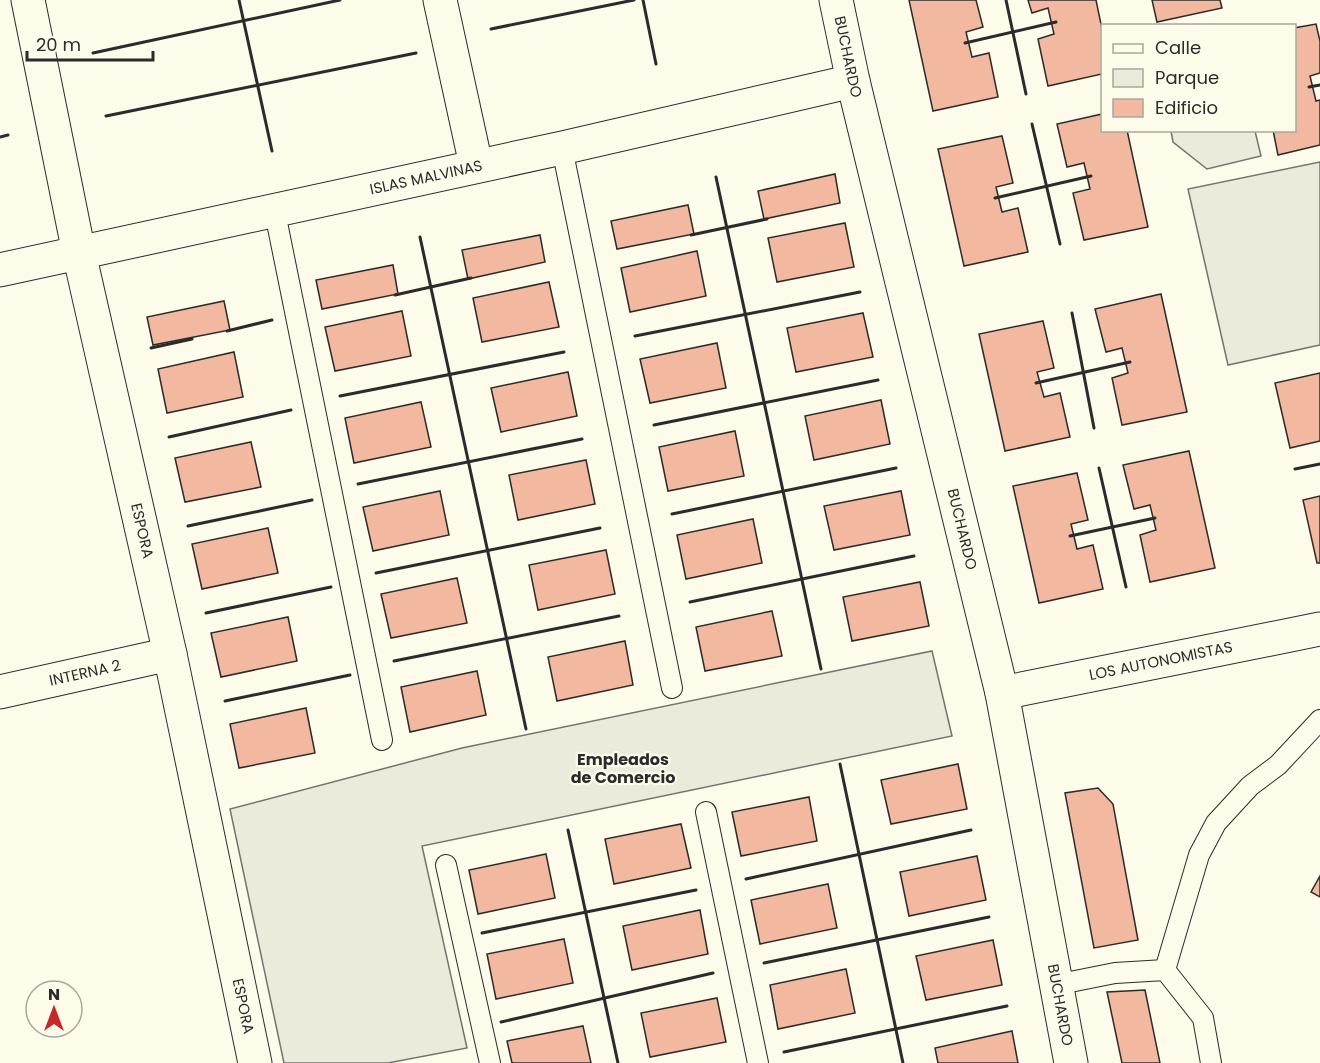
<svg xmlns="http://www.w3.org/2000/svg" width="1320" height="1063" font-family="Poppins,sans-serif">
  <style>
    .green { fill: #ecebdb; stroke: #74746e; stroke-width: 1.5 }
    .building { fill: #f2b8a0; stroke: #2b2b2b; stroke-width: 1.5 }
    .lines { fill: none; stroke-linecap: round; stroke-linejoin: round }
    .service-casing { stroke: #2b2b2b; stroke-width: 22 }
    .minor-casing { stroke: #2b2b2b; stroke-width: 35 }
    .service { stroke: #fdfbea; stroke-width: 20 }
    .minor { stroke: #fdfbea; stroke-width: 33 }
    .wall { stroke: #2b2b2b; stroke-width: 3 }
    .labels { text-anchor: middle; stroke-width: 4.5; stroke-linejoin: round; paint-order: stroke }
    .street-label { font-size: 15px; fill: #2b2b2b; stroke: #fdfbea }
    .neighbourhood-label { font-size: 16px; font-weight: bold; fill: #2b2b2b; stroke: #fdfbea }
  </style>
  <rect width="100%" height="100%" fill="#fdfbea"/>
  <g class="green">
    <path d="M1171,131H1255L1261,156L1207,169L1173,142Z"/>
    <path d="M1320,162V345L1228,365L1188,189Z"/>
    <path d="M932,651L952,736L422,846L467,1048L388,1063H284L230,809L462,748Z"/>
  </g>
  <g class="building">
    <path d="M909,0H976L983,27L966,32L972,57L989,53L998,97L933,111Z"/>
    <path d="M1028,0H1096L1102,29V74L1048,86L1038,39L1054,34L1048,8L1032,13Z"/>
    <path d="M1152,0H1220L1222,8L1157,22Z"/>
    <path d="M1316,24L1320,41V73L1310,76L1316,101L1320,100V145L1278,155L1273,130H1294V28Z"/>
    <path d="M1102,114V130H1127L1148,227L1084,240L1073,193L1090,189L1084,163L1067,167L1057,124Z"/>
    <path d="M1002,136L1013,183L996,187L1002,212L1018,208L1028,252L964,266L938,149Z"/>
    <path d="M835,174L840,203L764,219L758,191Z"/>
    <path d="M688,205L694,234L617,249L611,221Z"/>
    <path d="M845,223L854,267L777,282L768,238Z"/>
    <path d="M540,235L545,262L468,279L462,250Z"/>
    <path d="M697,251L706,296L630,312L621,268Z"/>
    <path d="M393,265L398,294L322,309L316,280Z"/>
    <path d="M549,282L559,327L482,342L473,298Z"/>
    <path d="M1161,294L1187,412L1122,425L1112,378L1128,373L1122,348L1106,352L1095,309Z"/>
    <path d="M224,301L230,330L153,345L147,317Z"/>
    <path d="M402,311L411,356L335,371L325,327Z"/>
    <path d="M863,313L873,357L796,372L787,328Z"/>
    <path d="M1043,321L1054,368L1037,372L1044,397L1060,393L1070,437L1005,451L979,334Z"/>
    <path d="M717,343L726,388L650,403L640,359Z"/>
    <path d="M234,352L243,397L167,413L158,369Z"/>
    <path d="M568,372L577,416L501,432L491,388Z"/>
    <path d="M1320,373V441L1290,448L1275,383Z"/>
    <path d="M881,400L890,444L814,460L805,416Z"/>
    <path d="M421,402L431,447L354,463L345,418Z"/>
    <path d="M735,431L744,476L668,491L659,447Z"/>
    <path d="M251,442L261,487L185,502L175,458Z"/>
    <path d="M1189,451L1215,568L1150,582L1140,535L1156,530L1150,505L1134,509L1123,465Z"/>
    <path d="M586,460L595,504L518,520L509,475Z"/>
    <path d="M1077,473L1088,520L1071,524L1077,549L1093,545L1103,589L1039,603L1013,486Z"/>
    <path d="M440,491L449,535L373,551L363,507Z"/>
    <path d="M901,491L910,535L834,550L824,506Z"/>
    <path d="M1320,496V563H1317L1303,500Z"/>
    <path d="M753,519L762,563L686,579L677,535Z"/>
    <path d="M268,528L278,573L202,589L192,544Z"/>
    <path d="M606,550L615,594L538,610L529,565Z"/>
    <path d="M457,578L467,623L391,638L381,594Z"/>
    <path d="M920,582L929,626L852,641L843,597Z"/>
    <path d="M772,611L782,656L705,671L696,627Z"/>
    <path d="M288,617L297,661L221,677L211,633Z"/>
    <path d="M625,641L633,685L557,701L548,657Z"/>
    <path d="M477,671L486,715L410,732L401,687Z"/>
    <path d="M306,708L315,753L239,768L230,724Z"/>
    <path d="M958,764L967,809L891,824L881,780Z"/>
    <path d="M1098,788L1113,804L1138,940L1094,948L1065,793Z"/>
    <path d="M809,797L817,841L741,856L732,812Z"/>
    <path d="M681,824L691,868L614,884L605,839Z"/>
    <path d="M546,854L555,898L478,914L469,870Z"/>
    <path d="M977,856L986,900L909,916L900,872Z"/>
    <path d="M1320,876V897L1311,892Z"/>
    <path d="M828,884L837,928L760,944L751,900Z"/>
    <path d="M700,910L708,954L632,970L623,926Z"/>
    <path d="M564,939L573,983L496,999L487,954Z"/>
    <path d="M993,940L1002,985L926,1000L916,956Z"/>
    <path d="M846,969L855,1013L778,1029L770,985Z"/>
    <path d="M1145,990L1160,1063H1122L1107,992Z"/>
    <path d="M717,998L726,1042L650,1057L641,1013Z"/>
    <path d="M583,1026L591,1063H512L507,1041Z"/>
    <path d="M1012,1031L1018,1063H938L935,1048Z"/>
  </g>
  <g class="lines">
    <defs>
      <g id="service">
        <path d="M562,148L672,688"/>
        <path d="M274,208L382,740"/>
        <path d="M706,812L758,1063"/>
        <path d="M446,865L490,1063"/>
        <path d="M1165,970L1199,855L1216,823L1250,786L1278,765L1320,720"/>
        <path d="M1055,985L1115,973L1165,970L1203,1018L1211,1063"/>
      </g>
      <g id="minor">
        <path id="s1" d="M28,0L79,253L170,654L255,1063"/>
        <path d="M440,0L476,165"/>
        <path id="s2" d="M836,0L853,81L1002,693L1071,1063"/>
        <path id="s3" d="M0,270L562,148L853,81"/>
        <path id="s4" d="M0,692L170,654"/>
        <path id="s5" d="M1002,693L1320,629"/>
      </g>
    </defs>
    <use href="#service" class="service-casing"/>
    <use href="#minor" class="minor-casing"/>
    <use href="#service" class="service"/>
    <use href="#minor" class="minor"/>
    <g class="wall">
      <path d="M239,0L272,151"/>
      <path d="M643,0L656,64"/>
      <path d="M1006,0L1026,94"/>
      <path d="M491,29L634,0"/>
      <path d="M965,43L1056,22"/>
      <path d="M93,53L340,0"/>
      <path d="M1309,87L1320,85"/>
      <path d="M106,116L416,53"/>
      <path d="M1032,124L1060,244"/>
      <path d="M0,137L8,135"/>
      <path d="M716,177L821,669"/>
      <path d="M995,198L1091,176"/>
      <path d="M691,235L767,219"/>
      <path d="M420,237L526,729"/>
      <path d="M395,295L471,278"/>
      <path d="M1072,313L1094,428"/>
      <path d="M227,331L272,320"/>
      <path d="M635,336L860,292"/>
      <path d="M151,348L192,339"/>
      <path d="M1036,383L1130,362"/>
      <path d="M340,396L564,352"/>
      <path d="M654,425L878,380"/>
      <path d="M169,437L291,410"/>
      <path d="M1099,468L1126,587"/>
      <path d="M1295,469L1320,464"/>
      <path d="M358,484L582,439"/>
      <path d="M672,514L896,468"/>
      <path d="M188,526L312,500"/>
      <path d="M1070,536L1155,518"/>
      <path d="M376,573L600,528"/>
      <path d="M690,602L914,556"/>
      <path d="M206,613L331,587"/>
      <path d="M394,661L619,616"/>
      <path d="M225,701L350,675"/>
      <path d="M840,764L903,1063"/>
      <path d="M568,830L618,1063"/>
      <path d="M746,879L971,830"/>
      <path d="M482,933L696,890"/>
      <path d="M764,963L989,917"/>
      <path d="M501,1022L713,973"/>
      <path d="M784,1052L1007,1006"/>
    </g>
  </g>
  <g class="labels">
    <g class="street-label">
      <text dy="5" stroke="none"><textPath href="#s2" startOffset="58">BUCHARDO</textPath></text>
      <text dy="5" stroke="none"><textPath href="#s3" startOffset="436">ISLAS MALVINAS</textPath></text>
      <text dy="5" stroke="none"><textPath href="#s2" startOffset="544">BUCHARDO</textPath></text>
      <text dy="5" stroke="none"><textPath href="#s1" startOffset="543">ESPORA</textPath></text>
      <text dy="5" stroke="none"><textPath href="#s5" startOffset="162">LOS AUTONOMISTAS</textPath></text>
      <text dy="5" stroke="none"><textPath href="#s4" startOffset="87">INTERNA 2</textPath></text>
      <text dy="5" stroke="none"><textPath href="#s2" startOffset="1030">BUCHARDO</textPath></text>
      <text dy="5" stroke="none"><textPath href="#s1" startOffset="1029">ESPORA</textPath></text>
    </g>
    <g class="neighbourhood-label">
      <text x="623" y="765">Empleados<tspan x="623" dy="18">de Comercio</tspan></text>
    </g>
  </g>
  <rect x="1101" y="24" width="195" height="108" fill="#fdfbea" stroke="#a9a89e" stroke-width="1.5"/>
  <rect x="1113" y="44" width="30" height="9" fill="#fdfbea" stroke="#a9a89e" stroke-width="1.5"/>
  <text x="1155" y="54" font-size="18" fill="#2b2b2b">Calle</text>
  <rect x="1113" y="69" width="30" height="18" fill="#ecebdb" stroke="#a9a89e" stroke-width="1.5"/>
  <text x="1155" y="84" font-size="18" fill="#2b2b2b">Parque</text>
  <rect x="1113" y="99" width="30" height="18" fill="#f2b8a0" stroke="#a9a89e" stroke-width="1.5"/>
  <text x="1155" y="114" font-size="18" fill="#2b2b2b">Edificio</text>
  <g transform="translate(54 1009)"><circle r="28" fill="#fdfbea" stroke="#a9a89e" stroke-width="1.5"/>
  <path d="M0-4.5L10 22L0 15L-10 22Z" fill="#c62828"/>
  <text y="-9" font-size="16" font-weight="bold" text-anchor="middle" fill="#2b2b2b">N</text>
  </g>
  <path d="M27 51v9h126v-9" fill="none" stroke="#2b2b2b" stroke-width="3"/>
  <text x="36" y="51" font-size="18" fill="#2b2b2b" stroke="#fdfbea" stroke-width="4.5" paint-order="stroke">20 m</text>
</svg>
